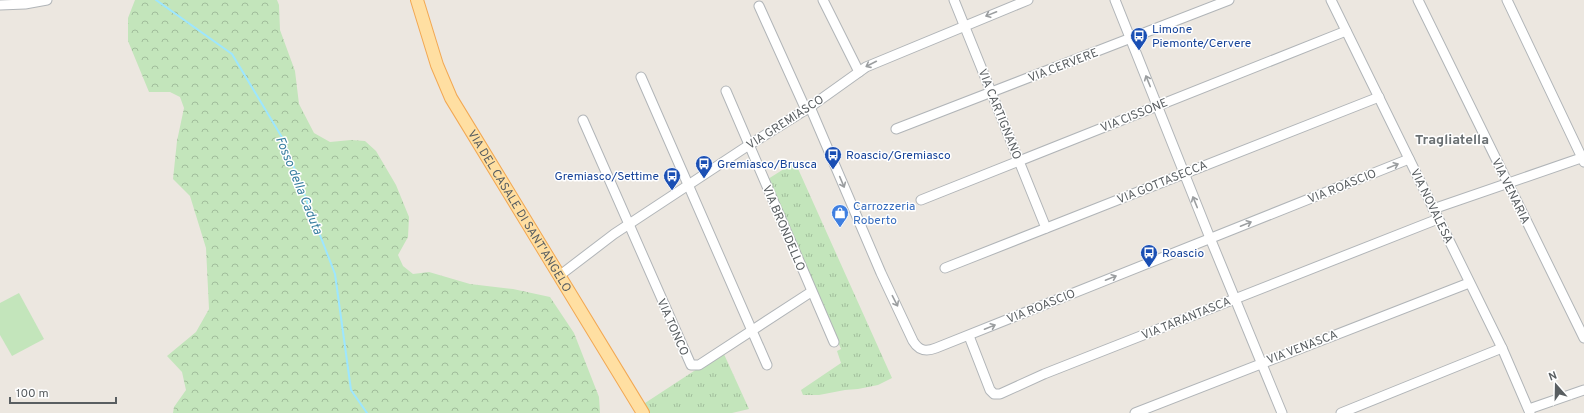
<svg xmlns="http://www.w3.org/2000/svg" width="1584" height="413" font-family="Overpass,sans-serif">
  <style>
    .grass { fill: url(#grass-tufts) }
    .forest { fill: url(#forest-crowns) }
    .pitch { fill: #c3e5bb }
    .lines { fill: none; stroke-linecap: round; stroke-linejoin: round }
    .stream { stroke: #9de6ff; stroke-width: 2 }
    .minor-casing { stroke: #b1b5b8; stroke-width: 11 }
    .major-casing { stroke: #f2a853; stroke-width: 14 }
    .minor { stroke: #fff; stroke-width: 9 }
    .major { stroke: #ffdfa2; stroke-width: 12 }
    .oneway { stroke: #9b9ea0 }
    .labels { text-anchor: middle; stroke-width: 3; stroke-linejoin: round; paint-order: stroke }
    .transit-label { font-size: 12px; fill: #164399; stroke: #fff; text-anchor: start }
    .street-label { font-size: 12px; fill: #595e61; stroke: #fff }
    .shop-label { font-size: 12px; fill: #366cbe; stroke: #fff; text-anchor: start }
    .water-label { font-size: 13px; font-style: italic; fill: #367d9f; stroke: #fff }
    .quarter-label { font-size: 14px; font-weight: bold; fill: #6a7073; stroke: #fff }
  </style>
  <defs>
    <pattern id="grass-tufts" width="24" height="20" patternUnits="userSpaceOnUse"><rect width="24" height="20" fill="#c3e5bb"/><path d="M3 7l-1-3M5 7V3M7 7l1-3M15 17l-1-3M17 17v-4M19 17l1-3" fill="none" stroke="#a1bd9b"/></pattern>
    <pattern id="forest-crowns" width="20" height="18" patternUnits="userSpaceOnUse"><rect width="20" height="18" fill="#c3e5bb"/><path d="M2 6a3 3 0 1 1 6 0M12 15a3 3 0 1 1 6 0" fill="none" stroke="#a1bd9b"/></pattern>
  </defs>
  <rect width="100%" height="100%" fill="#ece7e0"/>
  <g class="grass">
    <path d="M795,162L892,378L878,385L858,389L845,390L819,395H803L801,390L841,363L837,351L841,349L768,179Z"/>
    <path d="M723,352L749,409L732,413H647L642,405Z"/>
  </g>
  <path class="forest" d="M135,0H277L279,5L280,30L295,71L299,104L314,133L330,142L351,140L365,141L376,151L396,185L409,217L408,237L398,255L403,266L413,274L429,272L470,284L513,289L550,297L574,333L599,397L600,413H173L174,407L186,390L182,372L167,356L196,332L209,309L206,248L190,196L173,179L177,141L184,108L180,97L170,92H149L128,41V18Z"/>
  <path class="pitch" d="M19,293L44,339L12,356L0,335V303Z"/>
  <g class="lines">
    <path class="stream" d="M156,0L232,54L283,139L335,274L351,390L367,413"/>
    <defs>
      <g id="minor">
        <path d="M823,0L859,72"/>
        <path d="M954,0L1046,228"/>
        <path d="M1115,0L1210,238L1282,413"/>
        <path d="M1331,0L1502,348L1530,413"/>
        <path d="M1418,0L1584,338"/>
        <path d="M1507,0L1584,162"/>
        <path d="M0,5L25,4L47,0"/>
        <path d="M759,6L806,110"/>
        <path d="M641,77L767,365"/>
        <path d="M726,91L834,342"/>
        <path d="M810,107L881,273L913,341C919,351 926,352 936,348L1409,159"/>
        <path d="M583,120L691,365H699L811,292"/>
        <path d="M896,129L1229,0"/>
        <path d="M921,200L1346,31"/>
        <path d="M1433,209L1584,157"/>
        <path d="M945,268L1379,97"/>
        <path d="M559,276L614,234L749,145L810,107L866,67L1028,0"/>
        <path d="M969,336L990,390L994,394H1000L1044,374L1438,219"/>
        <path d="M1529,409L1584,390"/>
        <path d="M1135,413L1469,283"/>
        <path d="M1341,413L1502,348"/>
      </g>
      <g id="major">
        <path id="s1" d="M417,0L437,65L451,98L643,413"/>
      </g>
    </defs>
    <use href="#minor" class="minor-casing"/>
    <use href="#major" class="major-casing"/>
    <use href="#minor" class="minor"/>
    <use href="#major" class="major"/>
  </g>
  <defs><path id="oneway-shaft" d="M-6 0H5M1.5-3L5.5 0L1.5 3" fill="none" stroke-width="1.6" stroke-linecap="round" stroke-linejoin="round"/></defs>
  <g class="oneway">
    <use href="#oneway-shaft" transform="translate(991 14) rotate(158)"/>
    <use href="#oneway-shaft" transform="translate(871 64) rotate(153)"/>
    <use href="#oneway-shaft" transform="translate(1148 81) rotate(-112)"/>
    <use href="#oneway-shaft" transform="translate(1393 166) rotate(-22)"/>
    <use href="#oneway-shaft" transform="translate(842 182) rotate(67)"/>
    <use href="#oneway-shaft" transform="translate(1195 202) rotate(-112)"/>
    <use href="#oneway-shaft" transform="translate(1246 224) rotate(-22)"/>
    <use href="#oneway-shaft" transform="translate(1111 278) rotate(-22)"/>
    <use href="#oneway-shaft" transform="translate(895 301) rotate(63)"/>
    <use href="#oneway-shaft" transform="translate(990 327) rotate(-22)"/>
  </g>
  <defs>
    <symbol id="bus-pin" viewBox="-11 -11 22 30"><path d="M0 17L-7.5 6A9.5 9.5 0 1 1 7.5 6Z" fill="#1a4fb4" stroke="#fff"/><path d="M-5-6H5V4H4V6H2V4H-2V6H-4V4H-5ZM-3.5-4V0h7V-4ZM-3.5 1.2v1.5H-2V1.2ZM2 1.2v1.5H3.5V1.2Z" fill="#fff"/></symbol>
    <symbol id="shop-pin" viewBox="-11 -11 22 30"><path d="M0 17L-7.5 6A9.5 9.5 0 1 1 7.5 6Z" fill="#3f7fe0" stroke="#fff"/><path d="M-5-2.5h2.3a2.7 3.5 0 0 1 5.4 0H5L5.5 6h-11ZM-1.5-2.5h3a1.5 2.3 0 0 0-3 0Z" fill="#fff"/></symbol>
  </defs>
  <g fill-rule="evenodd">
    <use href="#bus-pin" x="1129" y="26" width="20" height="27"/>
    <use href="#bus-pin" x="823" y="145" width="20" height="27"/>
    <use href="#bus-pin" x="694" y="154" width="20" height="27"/>
    <use href="#bus-pin" x="662" y="166" width="20" height="27"/>
    <use href="#shop-pin" x="830" y="203" width="20" height="27"/>
    <use href="#bus-pin" x="1139" y="243" width="20" height="27"/>
  </g>
  <g class="labels">
    <g class="transit-label">
      <text x="1152" y="33">Limone<tspan x="1152" dy="14">Piemonte/Cervere</tspan></text>
      <text x="846" y="159">Roascio/Gremiasco</text>
      <text x="717" y="168">Gremiasco/Brusca</text>
      <text x="659" y="180" text-anchor="end">Gremiasco/Settime</text>
      <text x="1162" y="257">Roascio</text>
    </g>
    <g class="street-label">
      <text transform="translate(1063 65) rotate(-21)" y="4">VIA CERVERE</text>
      <text transform="translate(1000 114) rotate(68)" y="4">VIA CARTIGNANO</text>
      <text transform="translate(1134 115) rotate(-22)" y="4">VIA CISSONE</text>
      <text transform="translate(785 122) rotate(-33)" y="4">VIA GREMIASCO</text>
      <text transform="translate(1162 182) rotate(-22)" y="4">VIA GOTTASECCA</text>
      <text transform="translate(1342 186) rotate(-22)" y="4">VIA ROASCIO</text>
      <text transform="translate(1511 191) rotate(64)" y="4">VIA VENARIA</text>
      <text transform="translate(1432 206) rotate(64)" y="4">VIA NOVALESA</text>
      <text dy="4" stroke="none"><textPath href="#s1" startOffset="236">VIA DEL CASALE DI SANT'ANGELO</textPath></text>
      <text transform="translate(784 228) rotate(67)" y="4">VIA BRONDELLO</text>
      <text transform="translate(1041 306) rotate(-22)" y="4">VIA ROASCIO</text>
      <text transform="translate(1186 318) rotate(-22)" y="4">VIA TARANTASCA</text>
      <text transform="translate(673 327) rotate(66)" y="4">VIA TONCO</text>
      <text transform="translate(1302 347) rotate(-21)" y="4">VIA VENASCA</text>
    </g>
    <g class="shop-label">
      <text x="853" y="210">Carrozzeria<tspan x="853" dy="14">Roberto</tspan></text>
    </g>
    <g class="water-label">
      <text transform="translate(300 185) rotate(68)" y="5">Fosso della Caduta</text>
    </g>
    <g class="quarter-label">
      <text x="1452" y="144">Tragliatella</text>
    </g>
  </g>
  <g transform="translate(1556 385) rotate(340)" stroke="#ffffff" stroke-width="3" paint-order="stroke">
  <path d="M0-3L7 15L0 10L-7 15Z" fill="#595e61"/>
  <text y="-6" font-size="11" font-weight="bold" text-anchor="middle" fill="#595e61">N</text>
  </g>
  <path d="M10 397v6h106v-6" fill="none" stroke="#595e61" stroke-width="2"/>
  <text x="16" y="397" font-size="12" fill="#595e61" stroke="#ffffff" stroke-width="3" paint-order="stroke">100 m</text>
</svg>
